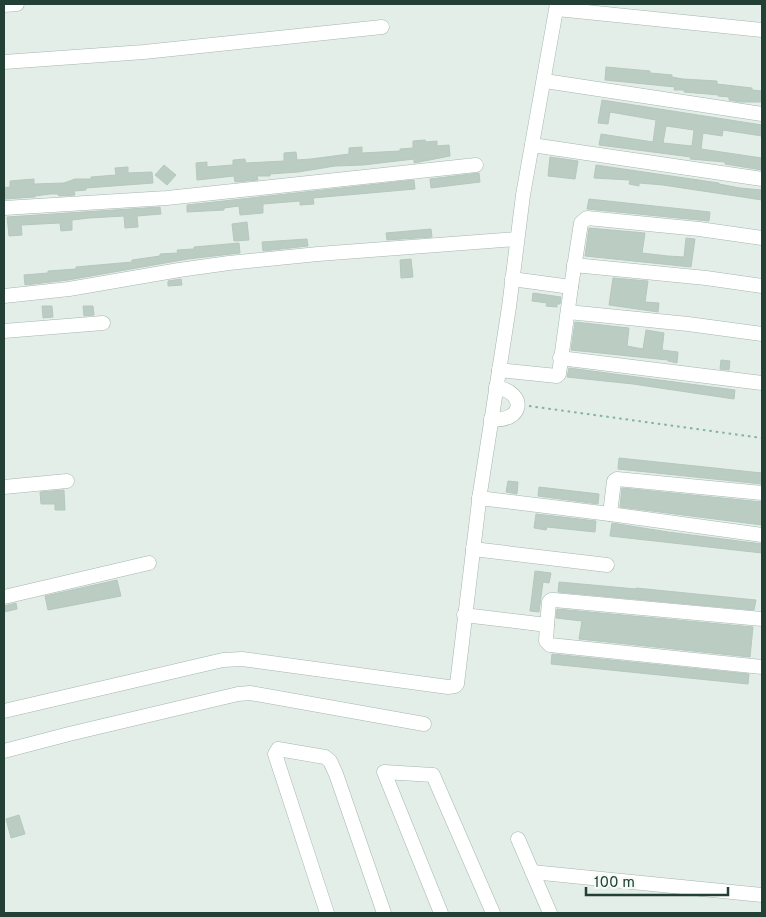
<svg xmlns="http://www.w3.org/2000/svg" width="766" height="917" font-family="Overpass,sans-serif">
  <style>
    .building { fill: #bbccc3; stroke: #b5c8be; fill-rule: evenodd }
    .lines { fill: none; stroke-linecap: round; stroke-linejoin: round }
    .minor-casing { stroke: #a5b6af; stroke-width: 15 }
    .path { stroke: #82b39e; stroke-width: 2; stroke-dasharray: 2.5 4; stroke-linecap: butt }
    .minor { stroke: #fff; stroke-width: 14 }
  </style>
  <rect width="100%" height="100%" fill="#e3eee8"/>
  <g class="building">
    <path d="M606,67L650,71V73L672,75V77L683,79L717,81V84L752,88V90L762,91V102H740L729,100V97L718,96L719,95L684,92V90H674L675,87L605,80Z"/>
    <path d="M602,100L762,125V136L723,130L722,136L703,133L701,149L762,158V170L725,164V162L690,159L691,157L599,145L601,134L653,142L656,120L610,112L608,124L598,123ZM666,126L694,130L692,146L663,143Z"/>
    <path d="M425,140L426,142L437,141V146L449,145L450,156L414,163V159L363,165L335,166L298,172L270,174V176H257L258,180L235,182L234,176L197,180L196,163L207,162V167L233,165V160L245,159L246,163L284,161V153L296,152L297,160L311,159L349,154V148L362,147V153L400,151V149L413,148V141Z"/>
    <path d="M550,157L578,161L575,179L548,176Z"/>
    <path d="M164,165L176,175L167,185L155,175Z"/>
    <path d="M596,165L719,183V184L740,188L762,190V200L663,185L639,183V186L629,184L630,180L594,178Z"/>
    <path d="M128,167V173L152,172L153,183L86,188V190L74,191L75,195L59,196L58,194H50L35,196V197L4,199V188L10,187V181L34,179V184L64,183L75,179H91V177L116,175L115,168Z"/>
    <path d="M479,173L480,182L431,188L430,179Z"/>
    <path d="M414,180L415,189L313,198L314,204L300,205V201L263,204V213L240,215L239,206L224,208V210L187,212V205Z"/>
    <path d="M589,199L710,212L709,221L587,209Z"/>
    <path d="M160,207L161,214L137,216L138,227L125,228L124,216L89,218L72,220V230L61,231L60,223L21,225L22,235L9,236L7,217Z"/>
    <path d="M247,222L249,240L234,241L232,224Z"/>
    <path d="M589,228L645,233L642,253L668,256L684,257L686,238L695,239L691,267L585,256Z"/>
    <path d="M431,229L432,237L387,240L386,233Z"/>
    <path d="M307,239L308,246L263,251L262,242Z"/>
    <path d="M239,243L240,253L188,259L68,280L25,285L24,275L48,273V271L76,269V267L132,262V260L160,256V254L178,253L177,250L194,249V247Z"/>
    <path d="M411,259L413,277L401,278L400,260Z"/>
    <path d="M613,278L648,281L645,302L659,303L658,312L609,305Z"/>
    <path d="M181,279L182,285L168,286V281Z"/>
    <path d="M533,293L561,297L560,304H557V307L546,306L547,303L532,301Z"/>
    <path d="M42,306H52L53,317L43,318Z"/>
    <path d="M83,306H93L94,315L84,316Z"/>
    <path d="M575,322L629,328L627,346L643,349L646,330L664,333L662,350L678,352L677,363L668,361V360L571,350Z"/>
    <path d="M721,360L730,361L729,370L720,369Z"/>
    <path d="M569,368L735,390L734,399L633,384L567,377Z"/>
    <path d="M619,458L762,473V484L618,469Z"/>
    <path d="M508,481L518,482L517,494L506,492Z"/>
    <path d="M539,487L599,494L598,504L538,496Z"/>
    <path d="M622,488L762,502V525L620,507Z"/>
    <path d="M64,490L65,510H55V504H41L40,492Z"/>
    <path d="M536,514L596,521L595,532L547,527L546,530L534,528Z"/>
    <path d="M612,523L668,532L762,544V553L610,536Z"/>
    <path d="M535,571L551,573L549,583L543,582L539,612L530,611Z"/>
    <path d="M117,580L121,596L48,610L45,596Z"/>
    <path d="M559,582L636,589V588L756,600L754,610L558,592Z"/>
    <path d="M16,603L17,609L4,612V606Z"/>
    <path d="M557,609L753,627L750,657L579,639L582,621L556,618Z"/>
    <path d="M552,654L749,674L748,684L551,664Z"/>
    <path d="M19,815L25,834L11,838L6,819Z"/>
  </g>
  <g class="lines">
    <defs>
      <g id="minor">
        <path d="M4,5L17,4"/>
        <path d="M557,9L762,30"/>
        <path d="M4,62L144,52L382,27"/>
        <path d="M545,81L762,114"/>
        <path d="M532,145L762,179"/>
        <path d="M4,208L167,198L476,165"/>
        <path d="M574,265L706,278L762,286"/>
        <path d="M571,287L581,223L587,218L699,229L762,238"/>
        <path d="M4,296L69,289L179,270L229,263L318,254L517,239"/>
        <path d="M568,312L688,324L762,334"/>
        <path d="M4,331L103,323"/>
        <path d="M560,358L762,383"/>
        <path d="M499,370L557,376L559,374L571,287L512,279"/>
        <path d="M491,419C523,423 528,393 496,387"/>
        <path d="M4,487L67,481"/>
        <path d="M479,498L610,514L762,535"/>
        <path d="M610,514L614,481L617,479L762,493"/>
        <path d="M473,549L607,565"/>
        <path d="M4,597L149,563"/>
        <path d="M464,615L547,625L549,602L551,600H554L762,619"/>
        <path d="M547,625L546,641L550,645L762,667"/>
        <path d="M4,711L223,660L242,659L448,687L455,686L457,684L480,493L509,307L523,195L557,4"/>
        <path d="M4,751L69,734L238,694L250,693L424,724"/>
        <path d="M518,839L550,913"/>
        <path d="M532,872L762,895"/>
        <path d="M327,913L275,754L278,749L325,757L330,761L336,774L384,913"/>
        <path d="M441,913L384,772L433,775L493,913"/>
      </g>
    </defs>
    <use href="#minor" class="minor-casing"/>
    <path class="path" d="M529,406L762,438"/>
    <use href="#minor" class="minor"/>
  </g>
  <rect width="766" height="917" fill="none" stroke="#224035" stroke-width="10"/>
  <path d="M586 887v8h142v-8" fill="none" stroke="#224035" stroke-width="2.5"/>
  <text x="594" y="887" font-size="15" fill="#224035" stroke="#f4faf6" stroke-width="4" paint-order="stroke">100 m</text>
</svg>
